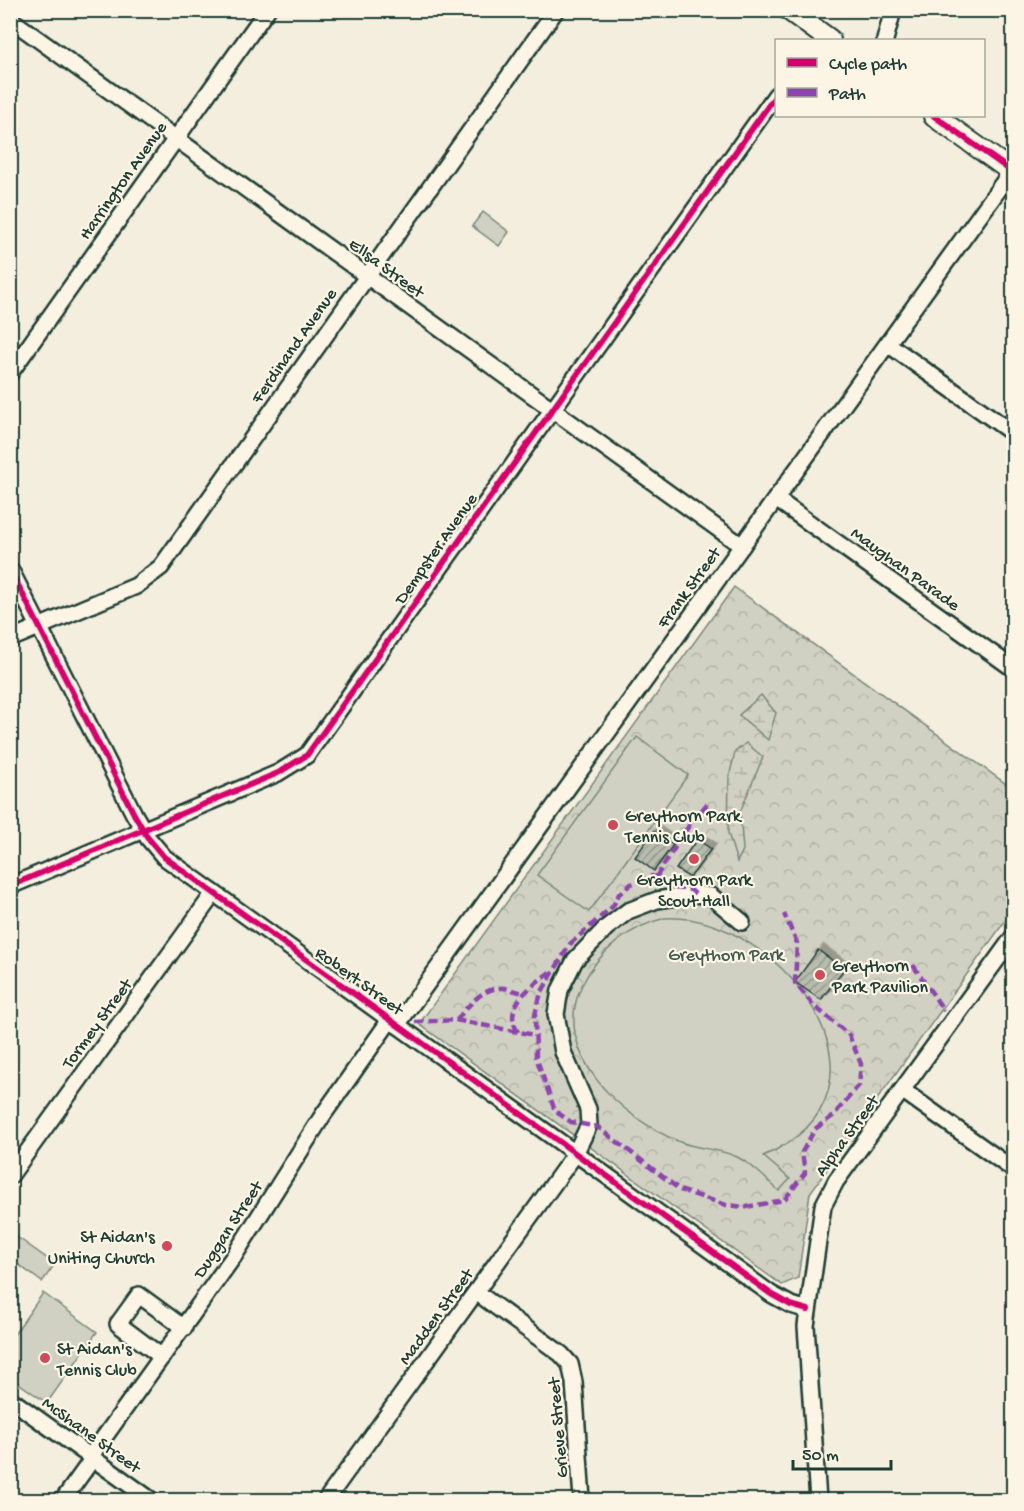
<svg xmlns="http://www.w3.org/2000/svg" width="1024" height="1511" font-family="'Gochi Hand',sans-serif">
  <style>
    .forest { fill: url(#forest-crowns); stroke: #78877b; stroke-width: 1.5 }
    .wetland { fill: url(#wetland-marsh); stroke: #78877b; stroke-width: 1.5 }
    .garden { fill: #d0d1c2; stroke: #78877b; stroke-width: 1.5 }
    .building { fill: url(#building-hatch); stroke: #1f3d34; stroke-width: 1.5; filter: url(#shadow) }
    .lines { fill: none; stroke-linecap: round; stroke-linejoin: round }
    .minor-casing { stroke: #1f3d34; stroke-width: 20 }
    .major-casing { stroke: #1f3d34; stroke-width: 24 }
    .minor { stroke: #fcf5e5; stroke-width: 15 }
    .major { stroke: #fcf5e5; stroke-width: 20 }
    .quiet { stroke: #8e44ad; stroke-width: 4.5; stroke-dasharray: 9 4.5; stroke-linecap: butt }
    .cycleway-casing { stroke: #fcf5e5; stroke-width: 10 }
    .cycleway { stroke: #d6006c; stroke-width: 6 }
    .poi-dot { fill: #d1495b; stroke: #fcf5e5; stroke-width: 2 }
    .labels { text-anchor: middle; stroke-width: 4.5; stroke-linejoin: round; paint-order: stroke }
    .street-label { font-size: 18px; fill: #1f3d34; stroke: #fcf5e5 }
    .poi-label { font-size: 18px; fill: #1f3d34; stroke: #fcf5e5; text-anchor: start }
    .park-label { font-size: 18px; fill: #425b50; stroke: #fcf5e5 }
  </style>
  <defs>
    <pattern id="forest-crowns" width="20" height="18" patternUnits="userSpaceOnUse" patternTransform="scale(1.5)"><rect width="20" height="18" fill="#d0d1c2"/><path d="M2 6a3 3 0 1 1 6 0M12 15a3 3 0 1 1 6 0" fill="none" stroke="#b2b4a7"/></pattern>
    <pattern id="wetland-marsh" width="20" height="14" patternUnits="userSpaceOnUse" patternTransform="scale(1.5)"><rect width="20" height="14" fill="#d0d1c2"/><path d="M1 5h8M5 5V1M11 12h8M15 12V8" fill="none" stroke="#b2b4a7"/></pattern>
    <pattern id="building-hatch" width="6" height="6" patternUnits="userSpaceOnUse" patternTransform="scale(1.5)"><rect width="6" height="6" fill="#b8bcae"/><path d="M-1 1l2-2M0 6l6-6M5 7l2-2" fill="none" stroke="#959a8e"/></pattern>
    <filter id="shadow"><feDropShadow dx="5.5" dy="-5.5" stdDeviation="0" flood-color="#0004"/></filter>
  </defs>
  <rect width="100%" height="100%" fill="#f3eede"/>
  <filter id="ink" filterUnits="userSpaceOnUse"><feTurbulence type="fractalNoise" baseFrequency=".0167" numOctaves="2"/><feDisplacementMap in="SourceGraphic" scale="12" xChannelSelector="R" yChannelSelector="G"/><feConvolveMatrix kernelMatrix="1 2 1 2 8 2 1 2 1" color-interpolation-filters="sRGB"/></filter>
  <g filter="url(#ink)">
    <path class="forest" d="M734,587L1013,789V910L810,1193L798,1278L782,1285L419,1024Z"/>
    <g class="wetland">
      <path d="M761,695L776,713L768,740L739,715Z"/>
      <path d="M746,743L763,757L740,812L743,850L737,862L728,833L729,777L735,752Z"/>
    </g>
    <g class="garden">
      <path d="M483,212L509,232L499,246L472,226Z"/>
      <path d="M637,737L688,775L589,912L537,875Z"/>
      <path d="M665,918C779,912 916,1091 763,1156L790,1179L779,1191C766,1179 753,1165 737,1157C722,1149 697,1149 680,1142C623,1119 549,1053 582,985C599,951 629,927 665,918Z"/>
      <path d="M17,1237L55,1264L42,1282L11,1259V1246Z"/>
      <path d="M43,1293L97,1332L47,1403L10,1377L11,1339Z"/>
    </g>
    <g class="building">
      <path d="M654,831L673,845L654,871L635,857Z"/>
      <path d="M697,839L711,849L690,878L676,869Z"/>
      <path d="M818,950L844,969L821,1000L795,982Z"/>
    </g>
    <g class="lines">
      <defs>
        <g id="minor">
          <path d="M10,19L742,546"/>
          <path d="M885,40L893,10"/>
          <path d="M888,344L1014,434"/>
          <path d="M10,373L267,10"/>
          <path d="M776,499L1014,669"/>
          <path d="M10,569L134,814L148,838L164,857L771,1294L791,1305L808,1310"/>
          <path d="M10,639L136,586L161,567L556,10"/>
          <path d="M10,886L278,773L307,755L776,95"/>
          <path d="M397,1025L1011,172"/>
          <path d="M902,1090L1014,1170"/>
          <path d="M10,1176L214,893"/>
          <path d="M476,1292L561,1354L570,1364L574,1382L582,1500"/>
          <path d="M162,1357L118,1324L139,1295L184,1328"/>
          <path d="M10,1399L151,1500"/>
          <path d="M90,1457L234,1256L323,1115L390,1020"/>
          <path d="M63,1500L93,1458"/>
          <path d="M326,1500L575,1154L589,1125L588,1109L563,1052L556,1014L560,990L575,960L606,928L628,911L657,900L695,894L711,896L742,922"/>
          <path d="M818,1500L806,1326L823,1206L836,1181L1014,936"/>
        </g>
        <g id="major">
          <path d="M789,10L830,40"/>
          <path d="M934,116L1014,173"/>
        </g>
      </defs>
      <use href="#minor" class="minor-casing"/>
      <use href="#major" class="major-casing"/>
      <use href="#minor" class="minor"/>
      <use href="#major" class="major"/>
      <g class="quiet">
        <path d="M656,877L690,824L707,804"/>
        <path d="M695,894L691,890L675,888L652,876L631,884L619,894L613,906L570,944L541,993L535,1014L536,1057L555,1111L571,1122L598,1127L680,1190L726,1205L746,1207L784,1200L805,1173L802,1152L815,1129L833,1116L859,1085L861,1064L849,1035L813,1005L795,983L797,943L784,914"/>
        <path d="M913,965L944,1011"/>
        <path d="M457,1020C467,1006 484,986 504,988C511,989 518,992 524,993"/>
        <path d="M415,1022L455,1020L535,1035"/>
        <path d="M518,1032C501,1006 532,986 550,972"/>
      </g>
      <defs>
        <g id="cycleway">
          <path d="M934,116L1014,173"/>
          <path d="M10,569L134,814L148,838L164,857L771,1294L791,1305L808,1310"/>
          <path d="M10,886L278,773L307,755L776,95"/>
        </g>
      </defs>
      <use href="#cycleway" class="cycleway-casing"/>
      <use href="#cycleway" class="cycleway"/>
    </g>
  </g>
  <g class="poi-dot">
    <circle cx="613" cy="825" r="6"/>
    <circle cx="694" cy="859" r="6"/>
    <circle cx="820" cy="975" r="6"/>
    <circle cx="167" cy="1246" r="6"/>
    <circle cx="45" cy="1358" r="6"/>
  </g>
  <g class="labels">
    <g class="street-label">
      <text transform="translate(122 180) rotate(-55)" y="6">Harrington Avenue</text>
      <text transform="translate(387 267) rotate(36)" y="6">Ellsa Street</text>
      <text transform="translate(293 345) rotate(-55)" y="6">Ferdinand Avenue</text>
      <text transform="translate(435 548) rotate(-55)" y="6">Dempster Avenue</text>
      <text transform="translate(906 568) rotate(36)" y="6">Maughan Parade</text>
      <text transform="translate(688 587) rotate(-54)" y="6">Frank Street</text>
      <text transform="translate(360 980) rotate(36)" y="6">Robert Street</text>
      <text transform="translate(96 1023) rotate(-54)" y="6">Tormey Street</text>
      <text transform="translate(846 1135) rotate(-54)" y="6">Alpha Street</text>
      <text transform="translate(227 1229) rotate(-57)" y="6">Duggan Street</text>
      <text transform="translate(435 1316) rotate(-54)" y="6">Madden Street</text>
      <text transform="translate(557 1428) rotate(-95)" y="6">Grieve Street</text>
      <text transform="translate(92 1434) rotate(36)" y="6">McShane Street</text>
    </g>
    <g class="poi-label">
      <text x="625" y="821">Greythorn Park<tspan x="625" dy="21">Tennis Club</tspan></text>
      <text x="694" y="885" text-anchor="middle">Greythorn Park<tspan x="694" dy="21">Scout Hall</tspan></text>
      <text x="832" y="971">Greythorn<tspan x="832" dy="21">Park Pavilion</tspan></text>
      <text x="155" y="1242" text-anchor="end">St Aidan's<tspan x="155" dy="21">Uniting Church</tspan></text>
      <text x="57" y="1354">St Aidan's<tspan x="57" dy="21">Tennis Club</tspan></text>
    </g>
    <g class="park-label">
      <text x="726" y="960">Greythorn Park</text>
    </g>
  </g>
  <rect width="1024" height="1511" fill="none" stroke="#fcf5e5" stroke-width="36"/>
  <rect x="18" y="18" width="988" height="1475" fill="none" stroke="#1f3d34" stroke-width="2" filter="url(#ink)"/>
  <rect x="775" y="39" width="210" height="78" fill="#fcf5e5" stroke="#a4ab9e" stroke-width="1.5"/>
  <rect x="787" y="58" width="30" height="9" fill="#d6006c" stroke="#a4ab9e" stroke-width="1.5"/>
  <text x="829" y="69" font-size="18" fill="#1f3d34">Cycle path</text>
  <rect x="787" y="88" width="30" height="9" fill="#8e44ad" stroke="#a4ab9e" stroke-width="1.5"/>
  <text x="829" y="99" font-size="18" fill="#1f3d34">Path</text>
  <path d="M793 1460v9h98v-9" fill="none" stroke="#1f3d34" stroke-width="3"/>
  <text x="802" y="1460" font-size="18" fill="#1f3d34" stroke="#fcf5e5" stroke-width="4.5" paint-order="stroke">50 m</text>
</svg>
